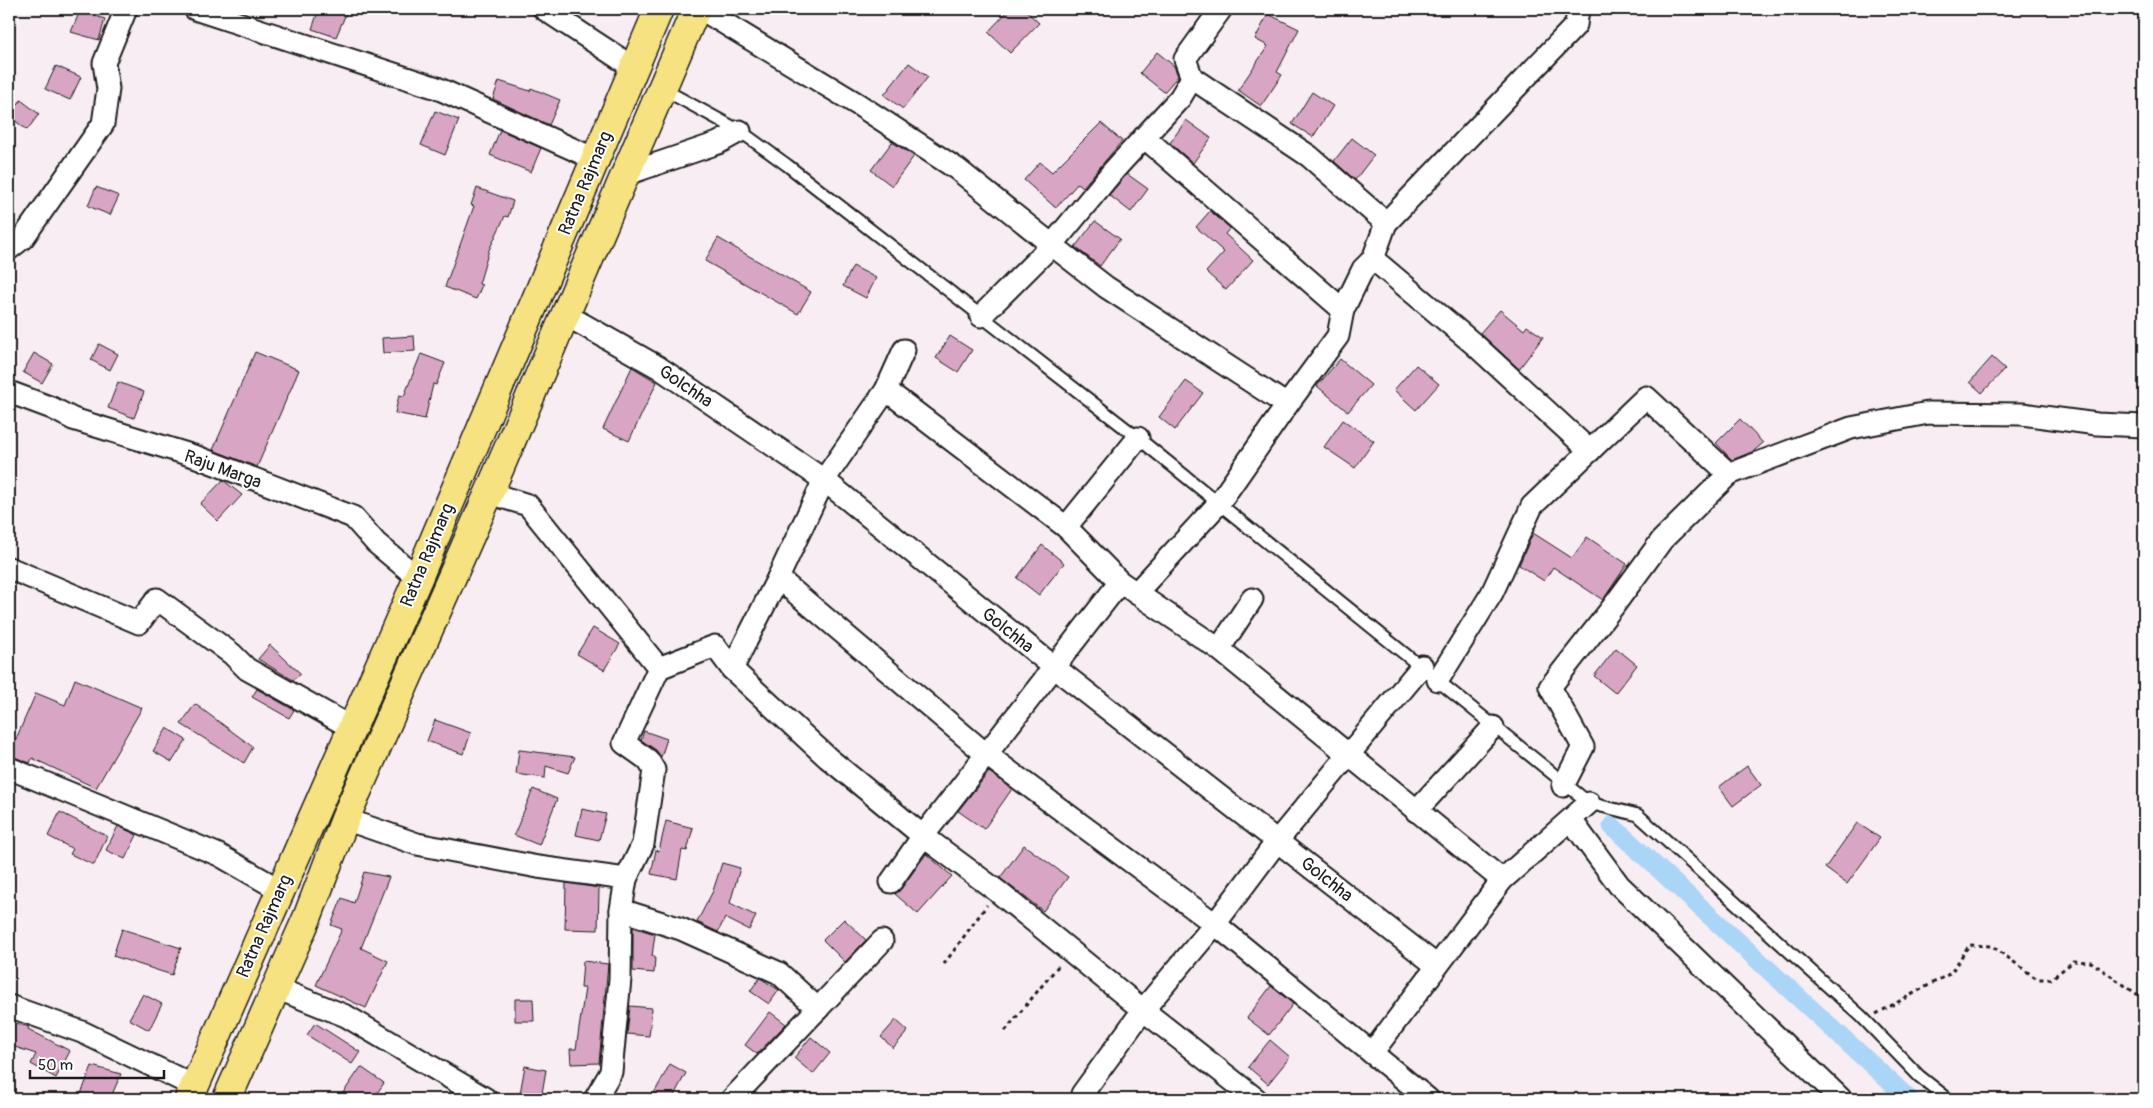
<svg xmlns="http://www.w3.org/2000/svg" width="2153" height="1108" font-family="Pangolin,sans-serif">
  <style>
    .lines { fill: none; stroke-linecap: round; stroke-linejoin: round }
    .canal { stroke: #abd5f6; stroke-width: 19 }
    .building { fill: #d8a6c4; stroke: #1c1c1c }
    .service-casing { stroke: #1c1c1c; stroke-width: 15 }
    .minor-casing { stroke: #1c1c1c; stroke-width: 25 }
    .trunk-casing { stroke: #1c1c1c; stroke-width: 31 }
    .path { stroke: #1c1c1c; stroke-width: 3; stroke-dasharray: 4 4; stroke-linecap: butt }
    .service { stroke: #fff; stroke-width: 11 }
    .minor { stroke: #fff; stroke-width: 21 }
    .trunk { stroke: #f6e281; stroke-width: 28 }
    .labels { text-anchor: middle; stroke-width: 4; stroke-linejoin: round; paint-order: stroke }
    .street-label { font-size: 18px; fill: #1c1c1c; stroke: #fff }
  </style>
  <rect width="100%" height="100%" fill="#f7edf3"/>
  <filter id="ink" filterUnits="userSpaceOnUse"><feTurbulence type="fractalNoise" baseFrequency=".02" numOctaves="2"/><feDisplacementMap in="SourceGraphic" scale="10" xChannelSelector="R" yChannelSelector="G"/><feConvolveMatrix kernelMatrix="1 2 1 2 8 2 1 2 1" color-interpolation-filters="sRGB"/></filter>
  <g filter="url(#ink)">
    <g class="lines">
      <path class="canal" d="M1612,826L1909,1099"/>
    </g>
    <g class="building">
      <path d="M319,9H348L336,37L312,29Z"/>
      <path d="M1010,9H1024L1039,23L1010,53L988,32Z"/>
      <path d="M80,11L105,19L99,40L71,32Z"/>
      <path d="M1268,14L1299,29L1277,72L1282,75L1261,106L1238,90L1268,46L1255,39Z"/>
      <path d="M1157,52L1174,66L1178,76L1164,92L1140,73Z"/>
      <path d="M909,63L928,77L903,109L884,95Z"/>
      <path d="M56,66L81,77L70,100L45,89Z"/>
      <path d="M499,81L530,91L531,88L560,100L549,125L493,99Z"/>
      <path d="M1312,92L1333,106L1313,137L1292,124Z"/>
      <path d="M21,100L39,114L27,130L9,116Z"/>
      <path d="M435,111L459,120L445,155L421,145Z"/>
      <path d="M1186,120L1211,138L1193,163L1170,143Z"/>
      <path d="M1101,123L1122,141L1083,187L1078,183L1056,208L1024,180L1040,162L1052,172Z"/>
      <path d="M500,130L541,148L531,172L490,155Z"/>
      <path d="M1352,138L1374,155L1355,180L1334,161Z"/>
      <path d="M892,142L914,156L892,186L871,170Z"/>
      <path d="M1127,174L1148,189L1131,212L1109,195Z"/>
      <path d="M96,187L119,196L110,215L88,206Z"/>
      <path d="M477,188L513,201L508,217L505,216L489,250L479,284L482,285L476,299L445,287L474,206L471,205Z"/>
      <path d="M1210,211L1230,228L1225,234L1253,260L1226,290L1206,272L1224,252L1196,227Z"/>
      <path d="M1095,221L1120,239L1100,266L1075,247Z"/>
      <path d="M718,238L811,292L798,314L705,261Z"/>
      <path d="M853,266L876,278L866,298L843,286Z"/>
      <path d="M1500,310L1524,330L1527,326L1543,337L1519,369L1480,333Z"/>
      <path d="M414,336L415,351L383,353L382,338Z"/>
      <path d="M950,336L972,350L958,372L936,358Z"/>
      <path d="M99,344L118,354L110,370L91,360Z"/>
      <path d="M255,352L299,370L257,467L213,450Z"/>
      <path d="M34,353L53,364L42,383L23,372Z"/>
      <path d="M421,354L445,363L436,385L433,384L425,419L395,413L399,395L404,396Z"/>
      <path d="M1992,357L2005,369L1982,393L1970,382Z"/>
      <path d="M1340,359L1371,385L1348,412L1317,386Z"/>
      <path d="M1416,365L1439,384L1416,410L1394,390Z"/>
      <path d="M632,367L657,382L629,441L603,429Z"/>
      <path d="M1186,381L1203,393L1175,430L1159,417Z"/>
      <path d="M118,382L144,392L134,418L108,408Z"/>
      <path d="M1740,419L1763,443L1754,451L1732,460L1716,443Z"/>
      <path d="M1343,420L1374,441L1355,468L1324,447Z"/>
      <path d="M223,480L242,495L218,521L200,504Z"/>
      <path d="M1533,533L1572,558L1587,537L1627,564L1603,600L1553,567L1544,581L1519,565Z"/>
      <path d="M1042,545L1064,563L1039,595L1017,578Z"/>
      <path d="M593,628L620,644L604,670L577,654Z"/>
      <path d="M270,645L301,674L293,680L258,659Z"/>
      <path d="M1616,648L1637,665L1615,693L1594,676Z"/>
      <path d="M75,679L142,708L96,788L32,758L30,763L9,755L36,693L65,705Z"/>
      <path d="M257,689L294,710L289,718L252,697Z"/>
      <path d="M195,704L253,747L244,763L181,724Z"/>
      <path d="M435,720L471,733L463,754L427,741Z"/>
      <path d="M167,728L186,740L172,762L153,751Z"/>
      <path d="M644,731L667,739L661,757L656,750L641,740Z"/>
      <path d="M519,750H520L575,757L568,773L546,766L545,778L516,774Z"/>
      <path d="M1747,766L1761,785L1733,806L1719,787Z"/>
      <path d="M989,772L1012,789L984,829L958,811Z"/>
      <path d="M533,789L557,799L539,845L514,835Z"/>
      <path d="M582,809L606,814L599,840L576,835Z"/>
      <path d="M60,812L107,836L94,865L70,854L73,849L48,836Z"/>
      <path d="M666,821L693,828L687,851L682,850L677,879L651,874L656,850L659,851Z"/>
      <path d="M1857,823L1880,838L1847,884L1825,868Z"/>
      <path d="M118,826L137,835L125,859L106,850Z"/>
      <path d="M1024,845L1068,877L1043,911L1000,878Z"/>
      <path d="M926,854L952,876L918,914L895,894L901,889Z"/>
      <path d="M722,863L740,868L730,903L756,916L749,930L725,918L718,932L697,922L713,891Z"/>
      <path d="M364,872L389,877L361,948L388,961L366,1008L316,985L342,929L331,925L342,898L354,903Z"/>
      <path d="M566,883L599,888L598,930L565,929Z"/>
      <path d="M844,919L866,940L845,962L823,940Z"/>
      <path d="M633,927L655,934L652,956H655L654,973L633,971Z"/>
      <path d="M122,929L181,948L172,975L113,956Z"/>
      <path d="M583,961L608,964L599,1063L571,1064L570,1049H576L585,988H581Z"/>
      <path d="M760,978L779,990L769,1004L750,991Z"/>
      <path d="M1271,986L1293,1004L1269,1035L1247,1018Z"/>
      <path d="M143,994L162,1004L149,1030L129,1019Z"/>
      <path d="M515,999H533L534,1021H515Z"/>
      <path d="M630,1006L652,1008L649,1036L627,1034Z"/>
      <path d="M770,1012L786,1024L757,1054L745,1045Z"/>
      <path d="M896,1020L908,1031L893,1048L881,1037Z"/>
      <path d="M9,1021L29,1027L28,1029L70,1051L56,1078L31,1064L36,1054L9,1045Z"/>
      <path d="M315,1023L360,1052L352,1064L307,1035Z"/>
      <path d="M811,1037L830,1053L813,1074L794,1058Z"/>
      <path d="M1270,1040L1290,1057L1268,1084L1248,1067Z"/>
      <path d="M670,1064L686,1073L672,1099H651Z"/>
      <path d="M92,1066L121,1074L110,1099H79Z"/>
      <path d="M525,1066L546,1070L541,1099H519Z"/>
      <path d="M361,1067L384,1083L373,1099H351L343,1093Z"/>
    </g>
    <g class="lines">
      <defs>
        <path id="service" d="M661,88L740,131L787,165L1138,438L1589,803L1638,815L1861,1016L1919,1076L1948,1099"/>
        <g id="minor">
          <path d="M195,9L437,88L595,159"/>
          <path d="M544,9L634,68"/>
          <path d="M701,9L859,105L957,169L1052,245L1114,170L1180,98L1192,78L1185,59L1221,9"/>
          <path d="M1192,78L1309,156L1386,223L1373,259L1363,269L1343,310"/>
          <path d="M624,175L718,143L740,131"/>
          <path d="M1386,223L1576,25L1578,9"/>
          <path d="M9,249L23,238L103,124L108,89L104,63L126,9"/>
          <path d="M1373,259L1475,345L1590,451"/>
          <path d="M566,315L658,367L824,480L1054,667L1437,966"/>
          <path d="M981,316L1052,245L1106,287L1287,405L1338,336L1343,310L1144,137"/>
          <path d="M886,390L1066,527L1120,582L1219,649L1502,880L1589,803"/>
          <path d="M9,392L52,408L73,419L197,457L353,517L376,543L418,578"/>
          <path d="M489,493L528,505L659,668"/>
          <path d="M1066,527L1138,438"/>
          <path d="M9,568L139,623L157,599L232,654L247,669L352,728"/>
          <path d="M778,578L987,755L1215,924L1428,1099"/>
          <path d="M1136,593L1219,503L1287,405"/>
          <path d="M1219,649L1252,599"/>
          <path d="M732,669L778,578L824,480L886,390L904,350"/>
          <path d="M1438,680L1492,593L1532,506L1646,397L1729,474"/>
          <path d="M9,768L219,855L280,890"/>
          <path d="M1563,786L1583,747L1550,687L1612,608L1662,540L1729,474L1851,428L1928,413L2022,414L2097,424L2144,426"/>
          <path d="M1416,811L1493,727"/>
          <path d="M345,819L417,844L538,867L626,879L621,910L620,979L611,1072L595,1099"/>
          <path d="M1571,820L1619,885L1841,1099"/>
          <path d="M626,879L643,844L654,770L648,760L624,743L659,668L715,646L732,669L828,758L923,836L997,891L1143,1010L1082,1094L1088,1099"/>
          <path d="M891,882L923,836L1120,582"/>
          <path d="M621,910L681,929L779,973L818,1009"/>
          <path d="M276,988L346,1016L486,1099"/>
          <path d="M9,1006L82,1032L194,1086"/>
          <path d="M1372,1053L1502,880"/>
          <path d="M732,1099L882,941"/>
          <path d="M1256,1099L1143,1010L1215,924L1278,840L1422,666"/>
        </g>
        <g id="trunk">
          <path d="M189,1099L418,578L659,9"/>
          <path d="M227,1099L307,918L345,819L489,493L696,9"/>
        </g>
      </defs>
      <use href="#service" class="service-casing"/>
      <use href="#minor" class="minor-casing"/>
      <use href="#trunk" class="trunk-casing"/>
      <g class="path">
        <path d="M944,964L987,905"/>
        <path d="M1876,1014L1951,973L1969,945L1992,946L2037,979H2051L2074,961L2091,962L2144,999"/>
        <path d="M1005,1031L1059,965"/>
      </g>
      <use href="#service" class="service"/>
      <use href="#minor" class="minor"/>
      <use href="#trunk" class="trunk"/>
    </g>
  </g>
  <g class="labels">
    <g class="street-label">
      <text transform="translate(585 183) rotate(-67)" y="6">Ratna Rajmarg</text>
      <text transform="translate(686 386) rotate(34)" y="6">Golchha</text>
      <text transform="translate(223 469) rotate(20)" y="6">Raju Marga</text>
      <text transform="translate(427 555) rotate(-67)" y="6">Ratna Rajmarg</text>
      <text transform="translate(1008 630) rotate(39)" y="6">Golchha</text>
      <text transform="translate(1327 879) rotate(38)" y="6">Golchha</text>
      <text transform="translate(264 926) rotate(-66)" y="6">Ratna Rajmarg</text>
    </g>
  </g>
  <rect width="2153" height="1108" fill="none" stroke="#fff" stroke-width="30"/>
  <rect x="15" y="15" width="2123" height="1078" fill="none" stroke="#1c1c1c" stroke-width="2" filter="url(#ink)"/>
  <path d="M30 1070v8h134v-8" fill="none" stroke="#1c1c1c" stroke-width="2.5"/>
  <text x="38" y="1070" font-size="15" fill="#1c1c1c" stroke="#ffffff" stroke-width="4" paint-order="stroke">50 m</text>
</svg>
